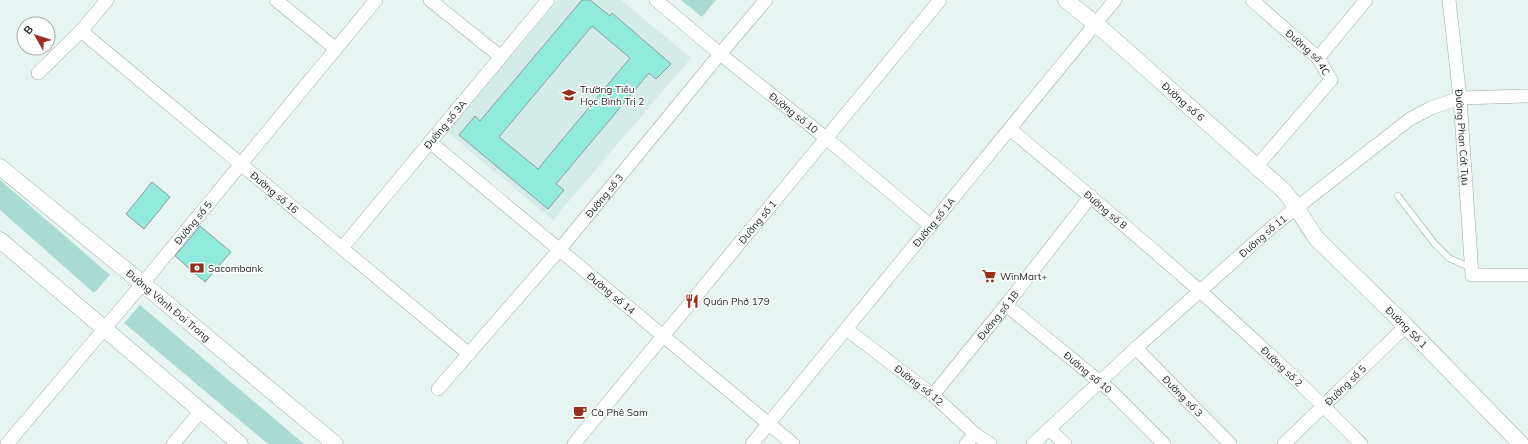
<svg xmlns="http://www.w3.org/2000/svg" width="1528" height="444" font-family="Mulish,sans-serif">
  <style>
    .built { fill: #d4ece7 }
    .green { fill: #a9dbd2 }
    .building { fill: #91ebdc; stroke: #8d9a98; fill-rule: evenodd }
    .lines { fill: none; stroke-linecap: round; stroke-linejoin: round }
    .service-casing { stroke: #9eaca9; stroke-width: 7 }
    .minor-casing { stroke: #9eaca9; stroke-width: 14 }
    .tertiary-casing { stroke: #9eaca9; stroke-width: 17 }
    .service { stroke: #fff; stroke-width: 6 }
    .minor { stroke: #fff; stroke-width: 13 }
    .tertiary { stroke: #fff; stroke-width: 16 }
    .labels { text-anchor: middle; stroke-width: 3; stroke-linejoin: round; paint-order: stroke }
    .street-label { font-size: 10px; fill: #232827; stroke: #fff }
    .poi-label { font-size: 10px; fill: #232827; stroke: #fff; text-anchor: start }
  </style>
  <rect width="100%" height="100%" fill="#e7f5f2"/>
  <path class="built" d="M558,0H621L691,58L553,220L447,132Z"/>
  <g class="green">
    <path d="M681,0H716L702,17Z"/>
    <path d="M0,180L110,275L94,293L0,210Z"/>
    <path d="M140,305L304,444H268L124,323Z"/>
  </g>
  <g class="building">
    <path d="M582,0H590L610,16L612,13L671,64L656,79L649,73L556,184L564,190L548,209L459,135L475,116L480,121ZM592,26L630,58L538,169L499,137Z"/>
    <path d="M152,182L170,197L144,229L126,214Z"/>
    <path d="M200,226L231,252L205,282L175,256Z"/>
  </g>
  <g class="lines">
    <defs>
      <path id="service" d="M1398,196L1434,243L1449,258L1471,268"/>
      <g id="minor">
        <path d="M276,0L336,49"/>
        <path d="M430,0L501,57"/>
        <path id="s1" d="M656,0L720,54L826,138L931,226"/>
        <path id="s2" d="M1252,0L1318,58L1331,80L1257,166"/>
        <path id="s3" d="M1449,0L1460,98L1472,275H1528"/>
        <path id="s4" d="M81,31L469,354"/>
        <path d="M1318,58L1366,0"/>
        <path d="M38,73L81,31L107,0"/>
        <path id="s5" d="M1010,129C1131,230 1251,331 1361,444"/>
        <path id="s6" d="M430,142L793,444"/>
        <path id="s7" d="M342,248L548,0"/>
        <path id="s8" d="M1006,305L1111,391L1164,444"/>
        <path id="s9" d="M846,329L933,395L975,434L990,444"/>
        <path id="s10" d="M1136,348L1230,444"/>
        <path id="s11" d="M438,389L560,249L720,54L766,0"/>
        <path id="s12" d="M933,395L1006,305L1091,196"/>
        <path d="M1049,429L1065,444"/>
        <path id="s13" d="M7,444L143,283L376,0"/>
        <path d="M173,444L201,411"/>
        <path id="s14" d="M574,444L940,0"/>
        <path id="s15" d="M752,444L1115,0"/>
        <path d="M966,444L975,434"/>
        <path id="s16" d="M1033,444L1136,348L1272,227L1410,119L1431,108L1460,98L1528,96"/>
        <path id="s17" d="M1284,444L1406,326"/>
      </g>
      <g id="tertiary">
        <path id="s18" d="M1066,0L1110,36L1283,190C1297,205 1305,223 1317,239L1406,326L1521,444"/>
        <path id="s19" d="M0,167L154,293L335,444"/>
        <path d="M0,240L240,444"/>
      </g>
    </defs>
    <use href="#service" class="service-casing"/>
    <use href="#minor" class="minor-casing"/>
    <use href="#tertiary" class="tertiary-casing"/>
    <use href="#service" class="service"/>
    <use href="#minor" class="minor"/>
    <use href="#tertiary" class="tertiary"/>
  </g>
  <defs>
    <symbol id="school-bare" viewBox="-9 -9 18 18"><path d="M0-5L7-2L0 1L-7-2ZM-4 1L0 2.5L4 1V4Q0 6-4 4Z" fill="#982f1d" stroke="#fff" stroke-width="2.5" paint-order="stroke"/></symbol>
    <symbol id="bank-bare" viewBox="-9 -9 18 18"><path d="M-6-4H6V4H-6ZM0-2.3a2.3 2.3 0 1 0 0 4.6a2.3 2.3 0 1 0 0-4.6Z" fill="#982f1d" stroke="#fff" stroke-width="2.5" paint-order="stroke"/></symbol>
    <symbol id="supermarket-bare" viewBox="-9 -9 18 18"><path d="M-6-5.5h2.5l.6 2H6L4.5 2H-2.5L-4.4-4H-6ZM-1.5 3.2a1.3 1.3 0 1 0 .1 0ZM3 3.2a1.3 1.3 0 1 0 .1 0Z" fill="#982f1d" stroke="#fff" stroke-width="2.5" paint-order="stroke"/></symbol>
    <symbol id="restaurant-bare" viewBox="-9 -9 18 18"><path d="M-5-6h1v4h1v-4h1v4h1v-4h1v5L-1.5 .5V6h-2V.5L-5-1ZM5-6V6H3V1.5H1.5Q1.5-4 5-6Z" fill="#982f1d" stroke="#fff" stroke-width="2.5" paint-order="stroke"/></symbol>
    <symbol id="cafe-bare" viewBox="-9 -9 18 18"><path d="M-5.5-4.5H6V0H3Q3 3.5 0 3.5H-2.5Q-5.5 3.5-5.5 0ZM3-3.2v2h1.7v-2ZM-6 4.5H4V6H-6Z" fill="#982f1d" stroke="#fff" stroke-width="2.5" paint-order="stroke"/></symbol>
  </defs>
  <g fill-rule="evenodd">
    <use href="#school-bare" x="559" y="85" width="20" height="20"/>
    <use href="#bank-bare" x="187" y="258" width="20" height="20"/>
    <use href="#supermarket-bare" x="979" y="266" width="20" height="20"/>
    <use href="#restaurant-bare" x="682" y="291" width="20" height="20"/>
    <use href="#cafe-bare" x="570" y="402" width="20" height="20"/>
  </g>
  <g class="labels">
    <g class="street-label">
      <text dy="4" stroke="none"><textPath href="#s2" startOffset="77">Đường số 4C</textPath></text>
      <text dy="4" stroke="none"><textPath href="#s18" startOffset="155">Đường số 6</textPath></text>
      <text dy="4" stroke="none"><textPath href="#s1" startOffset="178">Đường số 10</textPath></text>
      <text dy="4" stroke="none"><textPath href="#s7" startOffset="161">Đường số 3A</textPath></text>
      <text dy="4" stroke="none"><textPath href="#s3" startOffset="138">Đường Phan Cát Tựu</textPath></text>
      <text dy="4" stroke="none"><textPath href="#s4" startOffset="252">Đường số 16</textPath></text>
      <text dy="4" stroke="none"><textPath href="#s11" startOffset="255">Đường số 3</textPath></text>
      <text dy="4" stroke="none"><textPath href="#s5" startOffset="125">Đường số 8</textPath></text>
      <text dy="4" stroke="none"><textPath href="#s14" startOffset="288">Đường số 1</textPath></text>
      <text dy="4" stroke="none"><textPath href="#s15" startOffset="287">Đường số 1A</textPath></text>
      <text dy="4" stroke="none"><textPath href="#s13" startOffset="289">Đường số 5</textPath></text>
      <text dy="4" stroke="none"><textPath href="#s16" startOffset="310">Đường số 11</textPath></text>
      <text dy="4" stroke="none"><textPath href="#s6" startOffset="236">Đường số 14</textPath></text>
      <text dy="4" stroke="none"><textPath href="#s19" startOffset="218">Đường Vành Đai Trong</textPath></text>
      <text dy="4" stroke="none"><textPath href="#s12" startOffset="103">Đường số 1B</textPath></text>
      <text dy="4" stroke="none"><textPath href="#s18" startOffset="474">Đường Số 1</textPath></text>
      <text dy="4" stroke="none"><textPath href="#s5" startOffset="361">Đường số 2</textPath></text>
      <text dy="4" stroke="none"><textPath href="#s8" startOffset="106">Đường số 10</textPath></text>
      <text dy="4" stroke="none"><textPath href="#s9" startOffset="92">Đường số 12</textPath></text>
      <text dy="4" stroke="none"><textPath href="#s17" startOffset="85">Đường số 5</textPath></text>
      <text dy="4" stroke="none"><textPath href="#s10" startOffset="67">Đường số 3</textPath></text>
    </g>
    <g class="poi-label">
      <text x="580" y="93">Trường Tiểu<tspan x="580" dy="12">Học Bình Trị 2</tspan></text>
      <text x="208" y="272">Sacombank</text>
      <text x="1000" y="280">WinMart+</text>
      <text x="703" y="305">Quán Phở 179</text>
      <text x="591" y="416">Cà Phê Sam</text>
    </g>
  </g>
  <g transform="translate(36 36) rotate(309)"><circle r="19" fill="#ffffff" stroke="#a7a9a9"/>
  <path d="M0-3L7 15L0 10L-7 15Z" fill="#982f1d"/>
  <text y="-6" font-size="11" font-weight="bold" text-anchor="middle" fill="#232827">B</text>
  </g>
</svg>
